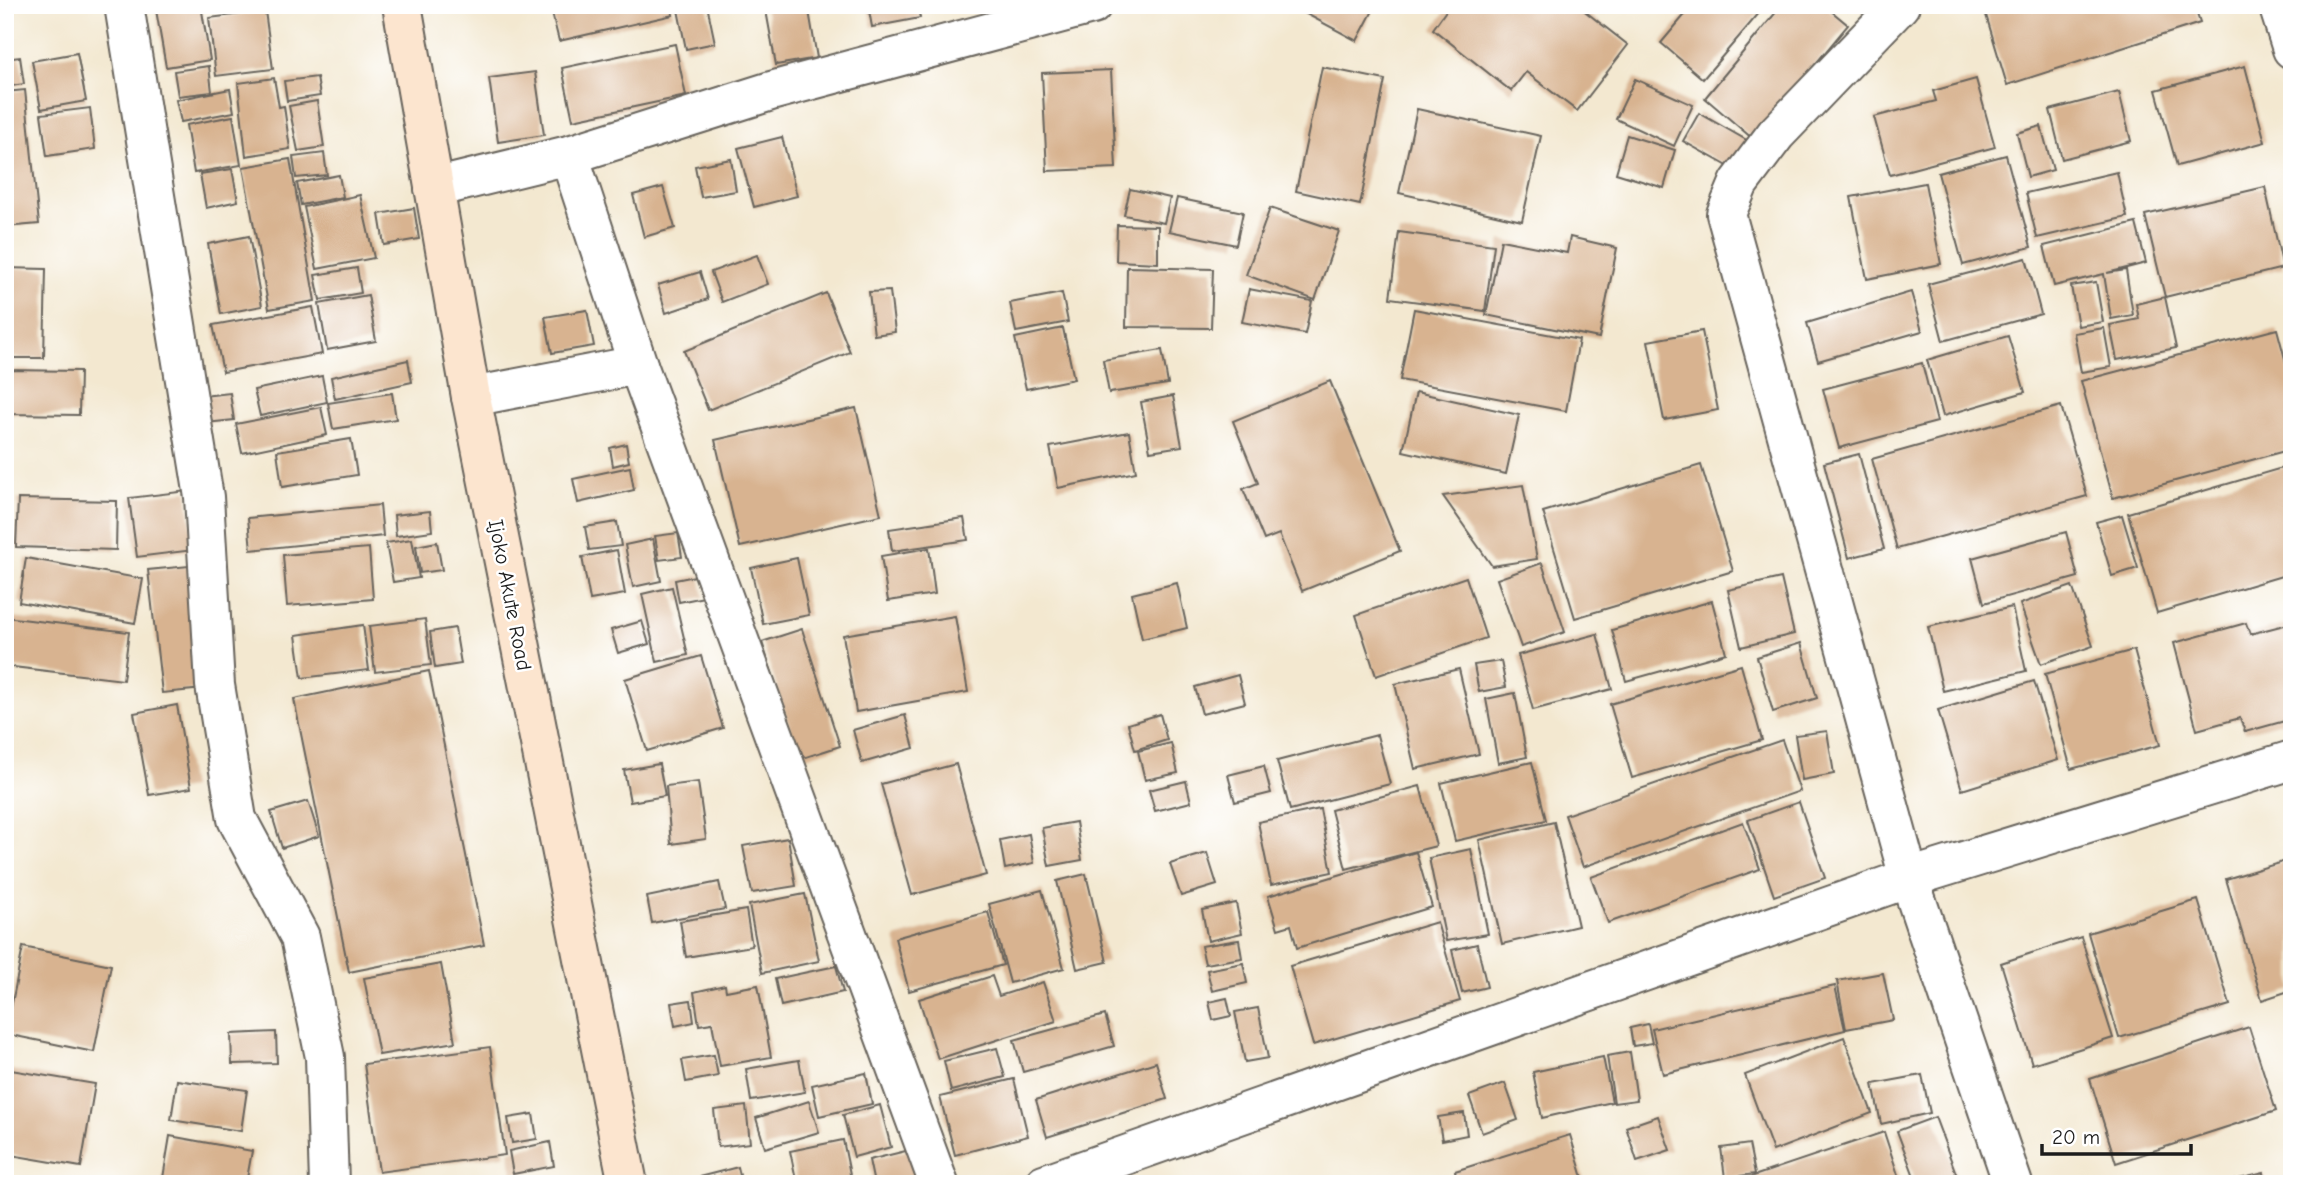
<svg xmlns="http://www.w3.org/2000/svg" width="2297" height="1189" font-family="'Comic Neue',sans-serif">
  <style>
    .building { fill: #d8b390 }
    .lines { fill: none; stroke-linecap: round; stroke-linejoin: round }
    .street-casing { stroke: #67635b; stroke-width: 42 }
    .secondary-casing { stroke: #67635b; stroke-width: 42 }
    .street { stroke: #fff; stroke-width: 38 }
    .secondary { stroke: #fce5cf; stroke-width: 38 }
    .labels { text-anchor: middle; stroke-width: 5; stroke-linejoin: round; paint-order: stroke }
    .street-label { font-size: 21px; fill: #1c1c1c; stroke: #fff }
  </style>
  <rect width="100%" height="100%" fill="#fff"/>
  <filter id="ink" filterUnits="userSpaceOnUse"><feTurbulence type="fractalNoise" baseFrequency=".0143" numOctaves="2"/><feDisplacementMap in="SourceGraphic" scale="14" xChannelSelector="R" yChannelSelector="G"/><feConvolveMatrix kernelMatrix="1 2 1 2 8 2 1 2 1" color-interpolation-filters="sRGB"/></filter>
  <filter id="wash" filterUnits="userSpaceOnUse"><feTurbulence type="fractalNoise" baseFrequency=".00686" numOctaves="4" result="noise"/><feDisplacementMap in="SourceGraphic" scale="28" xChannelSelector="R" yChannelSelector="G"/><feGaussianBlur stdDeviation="1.57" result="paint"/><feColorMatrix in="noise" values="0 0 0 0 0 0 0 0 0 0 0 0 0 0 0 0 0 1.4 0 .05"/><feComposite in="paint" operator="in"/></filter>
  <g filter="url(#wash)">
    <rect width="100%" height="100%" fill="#f3e8d0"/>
    <g id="blocks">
      <g class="building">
        <path d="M186,5H201L210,60L166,67L156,10Z"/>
        <path d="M550,5H671L673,15L559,41Z"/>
        <path d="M677,5H707L715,43L686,49Z"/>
        <path d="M765,5H808L817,58L776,65Z"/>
        <path d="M868,5H917L920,18L872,27Z"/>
        <path d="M1299,5H1376L1357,41L1297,9Z"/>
        <path d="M1450,5H1577L1628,45L1577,111L1526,72L1511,91L1433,29Z"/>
        <path d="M1693,5H1766L1703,79L1661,43Z"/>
        <path d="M1782,5H1824L1848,25L1753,139L1705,98Z"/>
        <path d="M1983,5H2194L2200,23L2007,85Z"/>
        <path d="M265,11L273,69L216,76L209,18Z"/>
        <path d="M675,44L686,96L573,120L562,68Z"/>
        <path d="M77,53L86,101L41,109L32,61Z"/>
        <path d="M20,57L24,84L5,87V59Z"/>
        <path d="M209,66L212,92L178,96L174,71Z"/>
        <path d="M2245,66L2265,142L2177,166L2156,90Z"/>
        <path d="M1322,67L1385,80L1360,205L1296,191Z"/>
        <path d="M1111,70L1116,168L1047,171L1042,73Z"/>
        <path d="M535,72L544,135L498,142L489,78Z"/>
        <path d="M317,77L320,96L287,101L284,81Z"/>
        <path d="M274,78L279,107L284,106L290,149L246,156L238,83Z"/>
        <path d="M1635,79L1693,105L1674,146L1616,119Z"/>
        <path d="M1976,79L1995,147L1890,175L1874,117L1936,101L1933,91Z"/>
        <path d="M230,89L234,112L181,122L176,100Z"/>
        <path d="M25,90L39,224L5,227V92Z"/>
        <path d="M2119,92L2131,141L2062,159L2050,110Z"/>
        <path d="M317,101L324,147L298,151L289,106Z"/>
        <path d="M90,108L95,149L47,156L41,114Z"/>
        <path d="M1417,109L1541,136L1522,221L1399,193Z"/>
        <path d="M1699,113L1748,141L1733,169L1683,141Z"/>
        <path d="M233,116L241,165L194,173L186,125Z"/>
        <path d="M2041,126L2053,170L2028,177L2017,133Z"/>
        <path d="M1627,135L1675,150L1664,188L1616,173Z"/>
        <path d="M782,137L797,196L754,207L738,148Z"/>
        <path d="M324,153L327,175L296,178L293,157Z"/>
        <path d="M2006,155L2031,247L1963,265L1938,173Z"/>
        <path d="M290,159L315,301L269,309L243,167Z"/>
        <path d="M731,159L736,191L701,197L695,166Z"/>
        <path d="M232,169L238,201L206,208L200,174Z"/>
        <path d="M2117,172L2127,217L2037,238L2026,193Z"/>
        <path d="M339,175L343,197L301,205L297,183Z"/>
        <path d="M1925,183L1941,264L1867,279L1851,197Z"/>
        <path d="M663,187L675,228L644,237L633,195Z"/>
        <path d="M2265,187L2283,268L2165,297L2145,215Z"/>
        <path d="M1130,189L1170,198L1164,223L1124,215Z"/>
        <path d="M360,195L374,258L317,269L304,207Z"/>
        <path d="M1177,198L1243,212L1236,245L1169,231Z"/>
        <path d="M414,208L419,239L384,245L379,214Z"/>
        <path d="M1270,208L1339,231L1315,300L1246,275Z"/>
        <path d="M2136,223L2146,263L2107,273L2126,270L2133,315L2111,319L2104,274L2054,286L2044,246Z"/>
        <path d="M1117,225L1158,226V263L1116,261Z"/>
        <path d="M1399,232L1494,245L1485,311L1390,298Z"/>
        <path d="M249,236L262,306L221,314L208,244Z"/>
        <path d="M1570,237L1617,248L1599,338L1486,315L1501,240L1567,253Z"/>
        <path d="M757,255L768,284L722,302L711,272Z"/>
        <path d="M2026,258L2041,314L1943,341L1928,284Z"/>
        <path d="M1127,267L1213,269L1211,328L1126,327Z"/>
        <path d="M5,268L46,269L44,358H5Z"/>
        <path d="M357,268L361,293L320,300L315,275Z"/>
        <path d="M700,272L708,299L666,313L658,285Z"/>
        <path d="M2096,282L2103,322L2078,326L2071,286Z"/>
        <path d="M1249,289L1312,301L1305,334L1242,322Z"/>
        <path d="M890,291L895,332L874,335L869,292Z"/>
        <path d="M1911,292L1922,331L1818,361L1807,323Z"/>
        <path d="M826,293L850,352L708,410L684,351Z"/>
        <path d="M1062,293L1068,322L1016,332L1010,303Z"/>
        <path d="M368,295L376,341L327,350L319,304Z"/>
        <path d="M2165,297L2176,348L2117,360L2110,325L2139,319L2136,304Z"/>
        <path d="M313,307L322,354L223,372L213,325Z"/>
        <path d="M1414,309L1579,340L1566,411L1400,380Z"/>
        <path d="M587,310L594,346L552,353L545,317Z"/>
        <path d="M1063,328L1074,379L1026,389L1015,338Z"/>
        <path d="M2104,328L2111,367L2081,372L2074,333Z"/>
        <path d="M2277,329L2292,385V449L2113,498L2081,381Z"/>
        <path d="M1702,331L1718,410L1664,420L1648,341Z"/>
        <path d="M2008,336L2025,392L1943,416L1927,360Z"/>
        <path d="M1162,350L1168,384L1109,393L1103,360Z"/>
        <path d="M408,360L412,382L335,399L331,377Z"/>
        <path d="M1922,363L1937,422L1839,448L1823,389Z"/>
        <path d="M5,370L80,371L79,415L5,414Z"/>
        <path d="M322,376L327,402L260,416L254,390Z"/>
        <path d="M1330,381L1400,551L1302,591L1279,534L1264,540L1243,489L1258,483L1233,421Z"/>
        <path d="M1416,392L1519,415L1506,474L1403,451Z"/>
        <path d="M230,393L234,420L206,423L203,396Z"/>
        <path d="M392,393L396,419L333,429L328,403Z"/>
        <path d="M1173,396L1182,446L1150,451L1141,402Z"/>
        <path d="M2061,406L2087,496L1897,549L1872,459Z"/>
        <path d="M321,407L327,435L242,453L236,424Z"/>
        <path d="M856,408L881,515L740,547L715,440Z"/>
        <path d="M1129,432L1136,472L1058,488L1050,447Z"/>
        <path d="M351,439L357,475L282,487L277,451Z"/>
        <path d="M626,444L629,462L613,466L610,448Z"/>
        <path d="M1859,454L1884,549L1849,558L1824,463Z"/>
        <path d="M1701,465L1733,571L1575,618L1543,512Z"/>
        <path d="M2292,465V573L2157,613L2128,513Z"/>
        <path d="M630,467L634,490L578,503L573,479Z"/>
        <path d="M1523,485L1537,559L1492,566L1443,496Z"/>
        <path d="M187,491L194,550L137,557L129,498Z"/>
        <path d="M18,499L117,501L116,550L16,547Z"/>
        <path d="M380,505L383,536L251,550L248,518Z"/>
        <path d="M430,511L432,531L396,536L394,515Z"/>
        <path d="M2122,515L2138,568L2112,576L2096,522Z"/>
        <path d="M964,518L968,540L892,551L889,529Z"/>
        <path d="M617,522L621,546L589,550L585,527Z"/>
        <path d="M2066,532L2078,577L1984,603L1972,558Z"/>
        <path d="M678,533L682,557L659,560L655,536Z"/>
        <path d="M412,539L419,578L393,582L386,543Z"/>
        <path d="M653,539L661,581L633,587L625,545Z"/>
        <path d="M437,542L442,570L420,573L416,546Z"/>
        <path d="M369,548L373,599L287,606L283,555Z"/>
        <path d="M929,548L935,594L888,601L881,556Z"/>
        <path d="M617,550L625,594L590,600L582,557Z"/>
        <path d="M26,558L143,579L135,623L19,602Z"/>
        <path d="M797,558L809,615L763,624L751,568Z"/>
        <path d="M1542,563L1565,632L1521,647L1497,579Z"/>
        <path d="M189,566L204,689L162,693L148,570Z"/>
        <path d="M700,575L704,597L679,602L675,580Z"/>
        <path d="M1466,577L1486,638L1376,676L1356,615Z"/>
        <path d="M1781,578L1794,634L1741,647L1728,590Z"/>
        <path d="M1177,583L1187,628L1142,639L1132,594Z"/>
        <path d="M2072,586L2093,646L2041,664L2020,604Z"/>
        <path d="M672,587L688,655L657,662L642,594Z"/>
        <path d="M1712,601L1726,653L1626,681L1612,630Z"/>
        <path d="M2012,607L2026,671L1943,691L1928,627Z"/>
        <path d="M955,616L968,692L856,712L843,635Z"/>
        <path d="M5,617L129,632L123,680L5,666Z"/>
        <path d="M425,619L431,665L375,672L369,626Z"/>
        <path d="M642,621L649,644L618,653L611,630Z"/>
        <path d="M2246,623L2250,634L2292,623V719L2245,732L2240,718L2197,730L2174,643Z"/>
        <path d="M363,625L369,670L302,678L296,635Z"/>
        <path d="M455,628L461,664L435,668L430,632Z"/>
        <path d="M802,629L840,746L800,759L762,642Z"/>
        <path d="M1597,634L1612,689L1533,710L1518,655Z"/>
        <path d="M1801,643L1817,698L1773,712L1757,657Z"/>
        <path d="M2134,650L2160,745L2071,769L2045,674Z"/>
        <path d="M701,656L723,728L647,751L625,679Z"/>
        <path d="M1501,661L1506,687L1479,692L1474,665Z"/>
        <path d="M1741,665L1762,740L1632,778L1610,704Z"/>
        <path d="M1459,669L1479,754L1415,769L1395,684Z"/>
        <path d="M429,671L484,945L349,972L294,699Z"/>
        <path d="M1238,675L1245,703L1202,714L1195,687Z"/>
        <path d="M2034,681L2058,760L1962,790L1938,710Z"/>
        <path d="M1515,693L1527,757L1498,763L1486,699Z"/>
        <path d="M177,705L191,788L149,795L134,713Z"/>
        <path d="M1160,714L1167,740L1135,750L1128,724Z"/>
        <path d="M905,715L914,748L862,763L853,730Z"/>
        <path d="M1827,731L1834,774L1802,780L1795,735Z"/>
        <path d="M1377,735L1390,784L1290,810L1277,761Z"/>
        <path d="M1782,740L1800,791L1583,867L1565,815Z"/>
        <path d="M1171,743L1178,773L1145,780L1138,751Z"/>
        <path d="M1532,762L1546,820L1455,841L1441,783Z"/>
        <path d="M659,764L665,796L630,802L624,770Z"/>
        <path d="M956,764L986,875L912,895L881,784Z"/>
        <path d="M1264,766L1271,793L1235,802L1228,775Z"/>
        <path d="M1186,781L1191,802L1155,811L1149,790Z"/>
        <path d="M698,782L706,839L671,844L666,786Z"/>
        <path d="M1420,786L1436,846L1346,869L1331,810Z"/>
        <path d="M308,801L319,836L282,848L271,812Z"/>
        <path d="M1799,802L1825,878L1774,896L1748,820Z"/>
        <path d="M1320,809L1332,872L1271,885L1258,822Z"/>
        <path d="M1076,822L1082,860L1049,866L1042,828Z"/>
        <path d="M1554,822L1578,926L1502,944L1479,840Z"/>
        <path d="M1743,822L1760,869L1608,923L1591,877Z"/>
        <path d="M1029,834L1034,863L1005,869L1000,840Z"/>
        <path d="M788,838L796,886L752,893L743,846Z"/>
        <path d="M1471,849L1488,934L1446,941L1429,858Z"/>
        <path d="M1416,852L1432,907L1297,948L1291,925L1278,929L1268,896Z"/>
        <path d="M1207,853L1217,885L1181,896L1170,864Z"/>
        <path d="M2292,859V990L2262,1000L2226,879Z"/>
        <path d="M1086,874L1107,962L1077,969L1057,881Z"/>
        <path d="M719,882L725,909L652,923L647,897Z"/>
        <path d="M1042,890L1064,968L1010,983L989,904Z"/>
        <path d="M805,894L819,961L762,973L749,905Z"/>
        <path d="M2198,900L2230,1005L2119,1038L2088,933Z"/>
        <path d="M1236,903L1242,933L1208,941L1202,910Z"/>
        <path d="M746,910L752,946L686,957L680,921Z"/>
        <path d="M988,912L1003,965L909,991L895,938Z"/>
        <path d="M1437,922L1460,1001L1313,1045L1290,966Z"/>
        <path d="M2081,937L2113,1038L2032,1064L2001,963Z"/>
        <path d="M1239,940L1242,958L1205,964L1201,946Z"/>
        <path d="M1477,944L1487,987L1462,993L1452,950Z"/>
        <path d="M23,947L111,965L94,1052L6,1034Z"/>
        <path d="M1243,963L1247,983L1212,991L1207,970Z"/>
        <path d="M441,964L455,1042L379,1055L364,978Z"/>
        <path d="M836,966L843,992L781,1006L775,979Z"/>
        <path d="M1883,973L1893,1020L1846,1029L1837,981Z"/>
        <path d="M992,976L999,996L1043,982L1056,1021L938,1059L919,999Z"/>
        <path d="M725,985L726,991L758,985L771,1057L720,1066L712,1023L699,1025L694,992Z"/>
        <path d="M1835,986L1845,1030L1663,1074L1652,1029Z"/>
        <path d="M1227,998L1231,1016L1213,1020L1209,1002Z"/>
        <path d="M691,1000L694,1022L675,1026L671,1003Z"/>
        <path d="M1258,1008L1268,1058L1245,1062L1235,1012Z"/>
        <path d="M1105,1015L1114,1046L1023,1072L1014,1040Z"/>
        <path d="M1648,1024L1652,1043L1633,1046L1630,1028Z"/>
        <path d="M2249,1027L2276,1111L2116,1163L2090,1079Z"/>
        <path d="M276,1032L277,1063L232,1064L231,1034Z"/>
        <path d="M1844,1037L1872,1113L1773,1151L1745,1075Z"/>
        <path d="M490,1047L505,1155L379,1172L364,1064Z"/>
        <path d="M997,1048L1005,1077L951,1091L944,1061Z"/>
        <path d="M1630,1052L1637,1100L1614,1103L1607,1056Z"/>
        <path d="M714,1055L718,1076L686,1082L682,1060Z"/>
        <path d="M1603,1057L1612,1102L1542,1118L1533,1072Z"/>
        <path d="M799,1060L805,1092L751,1101L746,1069Z"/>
        <path d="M1156,1062L1167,1099L1047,1137L1036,1100Z"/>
        <path d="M5,1069L95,1084L81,1167L5,1154Z"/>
        <path d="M866,1073L872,1104L819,1116L812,1085Z"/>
        <path d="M1922,1075L1930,1113L1881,1124L1873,1084Z"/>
        <path d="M1014,1079L1028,1136L955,1155L940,1097Z"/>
        <path d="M177,1080L247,1090L241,1131L171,1120Z"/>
        <path d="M1505,1083L1518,1120L1482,1133L1469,1096Z"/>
        <path d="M809,1101L819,1132L765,1148L756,1118Z"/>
        <path d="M880,1105L891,1147L854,1157L843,1115Z"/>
        <path d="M746,1106L750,1143L718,1147L714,1110Z"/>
        <path d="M1464,1113L1467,1135L1442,1140L1438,1117Z"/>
        <path d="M533,1114L537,1139L512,1143L508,1118Z"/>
        <path d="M1658,1116L1670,1150L1637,1161L1626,1127Z"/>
        <path d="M1935,1117L1957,1176L1935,1184H1917L1897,1131Z"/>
        <path d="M1884,1132L1900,1181L1733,1184V1183Z"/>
        <path d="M1570,1135L1585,1184H1458L1455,1171Z"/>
        <path d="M170,1136L252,1151L246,1184H162Z"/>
        <path d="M843,1140L852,1184H797L790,1151Z"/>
        <path d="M550,1142L554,1166L513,1174L509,1151Z"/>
        <path d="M1749,1144L1755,1174L1725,1178L1721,1148Z"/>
        <path d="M918,1148L925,1179L905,1184H874L869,1160Z"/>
        <path d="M738,1167L742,1184H696L695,1178Z"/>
        <path d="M2264,1173L2267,1184H2222V1183Z"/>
      </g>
    </g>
  </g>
  <g filter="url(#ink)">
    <use href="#blocks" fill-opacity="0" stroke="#67635b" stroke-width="2"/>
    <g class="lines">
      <defs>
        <g id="street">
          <path d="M124,5L204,497L215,685L237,819L300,937L325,1057L329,1184"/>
          <path d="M1900,5L1776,134L1739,183L1726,214L1909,878L2013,1184"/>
          <path d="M2278,5L2292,49"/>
          <path d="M569,155L771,91L1092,5"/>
          <path d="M434,188L569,155L638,365"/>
          <path d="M471,397L638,365L939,1184"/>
          <path d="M1044,1184L1909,878L2292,760"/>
        </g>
        <path id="secondary" d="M402,5L471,397L628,1184"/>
      </defs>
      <use href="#street" class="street-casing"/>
      <use href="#secondary" class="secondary-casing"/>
      <use href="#street" class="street"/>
      <use href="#secondary" class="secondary"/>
    </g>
  </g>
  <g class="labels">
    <g class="street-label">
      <text transform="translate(510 595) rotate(79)" y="7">Ijoko Akute Road</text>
    </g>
  </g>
  <rect width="2297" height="1189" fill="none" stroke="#fff" stroke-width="28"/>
  <path d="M2042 1144v10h149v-10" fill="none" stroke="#1c1c1c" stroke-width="3.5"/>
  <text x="2052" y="1144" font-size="21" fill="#1c1c1c" stroke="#ffffff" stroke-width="5" paint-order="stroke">20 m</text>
</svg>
